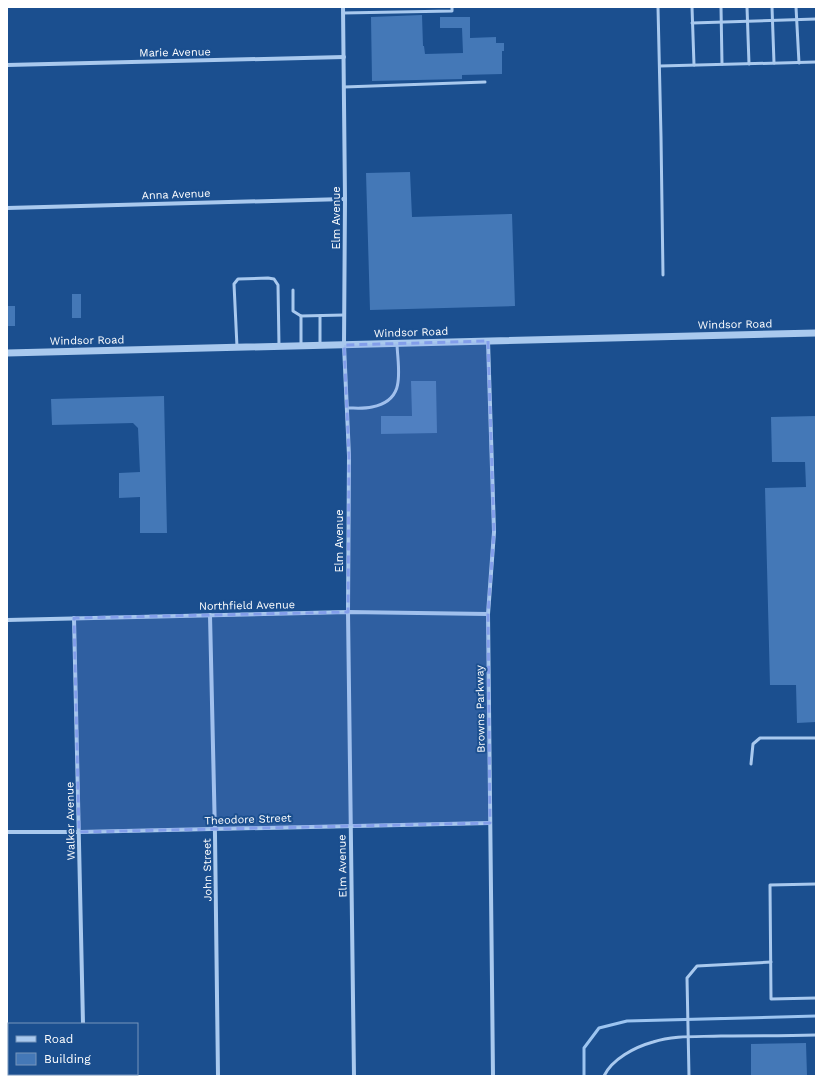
<svg xmlns="http://www.w3.org/2000/svg" width="823" height="1083" font-family="'Work Sans',sans-serif">
  <style>
    .lines { fill: none; stroke-linecap: round; stroke-linejoin: round }
    .stream { stroke: #9cc4f0; stroke-width: 3 }
    .building { fill: #4478b7 }
    .service { stroke: #a9c9ee; stroke-width: 3 }
    .minor { stroke: #a9c9ee; stroke-width: 4 }
    .tertiary { stroke: #a9c9ee; stroke-width: 7 }
    .marked { fill: #839eea; fill-opacity: 0.2; stroke: #839eea; stroke-width: 3; stroke-dasharray: 8 5; stroke-linejoin: round }
    .labels { text-anchor: middle; stroke-width: 4; stroke-linejoin: round; paint-order: stroke }
    .street-label { font-size: 11px; fill: #fff; stroke: #1b4f8f }
  </style>
  <rect width="100%" height="100%" fill="#1b4f8f"/>
  <g class="lines">
    <path class="stream" d="M584,1076V1048L599,1028L627,1021L816,1016"/>
  </g>
  <g class="building">
    <path d="M422,15L423,46H424L425,54L463,53L462,28H440V17H470V38L496,37V43H504V51H502V74L462,75V79L372,81L371,17Z"/>
    <path d="M410,172L412,217L512,214L515,306L370,310L366,173Z"/>
    <rect x="72" y="294" width="9" height="24"/>
    <rect x="7" y="306" width="8" height="20"/>
    <path d="M411,381H436L437,433L381,434V416H412Z"/>
    <path d="M164,396L167,533H140V497L119,498V473L140,472L138,428L133,423L52,425L51,399Z"/>
    <path d="M816,416V722L797,723L796,685H770L765,488L806,487L805,462H772L771,417Z"/>
    <path d="M806,1043L807,1076H751V1044Z"/>
  </g>
  <g class="lines">
    <g class="service">
      <path d="M658,7L661,137L663,275"/>
      <path d="M692,7L694,65"/>
      <path d="M721,7L722,64"/>
      <path d="M747,7L749,64"/>
      <path d="M772,7L774,63"/>
      <path d="M796,7L799,63"/>
      <path d="M343,13L452,11V7"/>
      <path d="M692,23L816,19"/>
      <path d="M660,66L816,62"/>
      <path d="M344,87L485,82"/>
      <path d="M293,290V311L301,316"/>
      <path d="M320,316V345"/>
      <path d="M301,345V316L344,315"/>
      <path d="M237,347L234,284L238,279L268,278L274,279L278,285L279,346"/>
      <path d="M347,408C355,408 364,409 372,407C407,400 398,371 397,344"/>
      <path d="M751,764L753,744L760,738H816"/>
      <path d="M816,884L770,885L771,999L816,998"/>
      <path d="M604,1076C612,1059 635,1047 653,1042C675,1035 698,1037 721,1036C752,1036 784,1036 816,1035"/>
      <path d="M689,1076L687,978L697,966L771,962"/>
    </g>
    <g class="minor">
      <path d="M343,7L345,199L344,345L349,456L348,612L354,1076"/>
      <path d="M7,65L344,57"/>
      <path d="M7,208L345,199"/>
      <path d="M488,341L494,532L488,614L493,1076"/>
      <path d="M210,615L215,835L218,1076"/>
      <path d="M74,618L83,1024"/>
      <path d="M7,620L348,612L488,614"/>
      <path d="M7,832H79L490,823"/>
      <path d="M84,1074V1076"/>
    </g>
    <path class="tertiary" d="M7,353L816,333"/>
  </g>
  <path class="marked" d="M488,341L494,532L488,614L490,823L79,832L74,618L348,612L349,456L344,345Z"/>
  <g class="labels">
    <g class="street-label">
      <text transform="translate(175 52) rotate(-1)" y="4">Marie Avenue</text>
      <text transform="translate(176 194) rotate(-2)" y="4">Anna Avenue</text>
      <text transform="translate(336 218) rotate(-90)" y="4">Elm Avenue</text>
      <text transform="translate(735 324) rotate(-1)" y="4">Windsor Road</text>
      <text transform="translate(411 332) rotate(-2)" y="4">Windsor Road</text>
      <text transform="translate(87 340) rotate(-1)" y="4">Windsor Road</text>
      <text transform="translate(339 541) rotate(-90)" y="4">Elm Avenue</text>
      <text transform="translate(247 605) rotate(-1)" y="4">Northfield Avenue</text>
      <text transform="translate(480 709) rotate(-91)" y="4">Browns Parkway</text>
      <text transform="translate(248 819) rotate(-2)" y="4">Theodore Street</text>
      <text transform="translate(70 821) rotate(-91)" y="4">Walker Avenue</text>
      <text transform="translate(342 866) rotate(-91)" y="4">Elm Avenue</text>
      <text transform="translate(207 870) rotate(-91)" y="4">John Street</text>
    </g>
  </g>
  <rect width="823" height="1083" fill="none" stroke="#ffffff" stroke-width="16"/>
  <rect x="8" y="1023" width="130" height="52" fill="#1b4f8f" stroke="#7695bc"/>
  <rect x="16" y="1036" width="20" height="6" fill="#a9c9ee" stroke="#7695bc"/>
  <text x="44" y="1043" font-size="12" fill="#ffffff">Road</text>
  <rect x="16" y="1053" width="20" height="12" fill="#4478b7" stroke="#7695bc"/>
  <text x="44" y="1063" font-size="12" fill="#ffffff">Building</text>
</svg>
